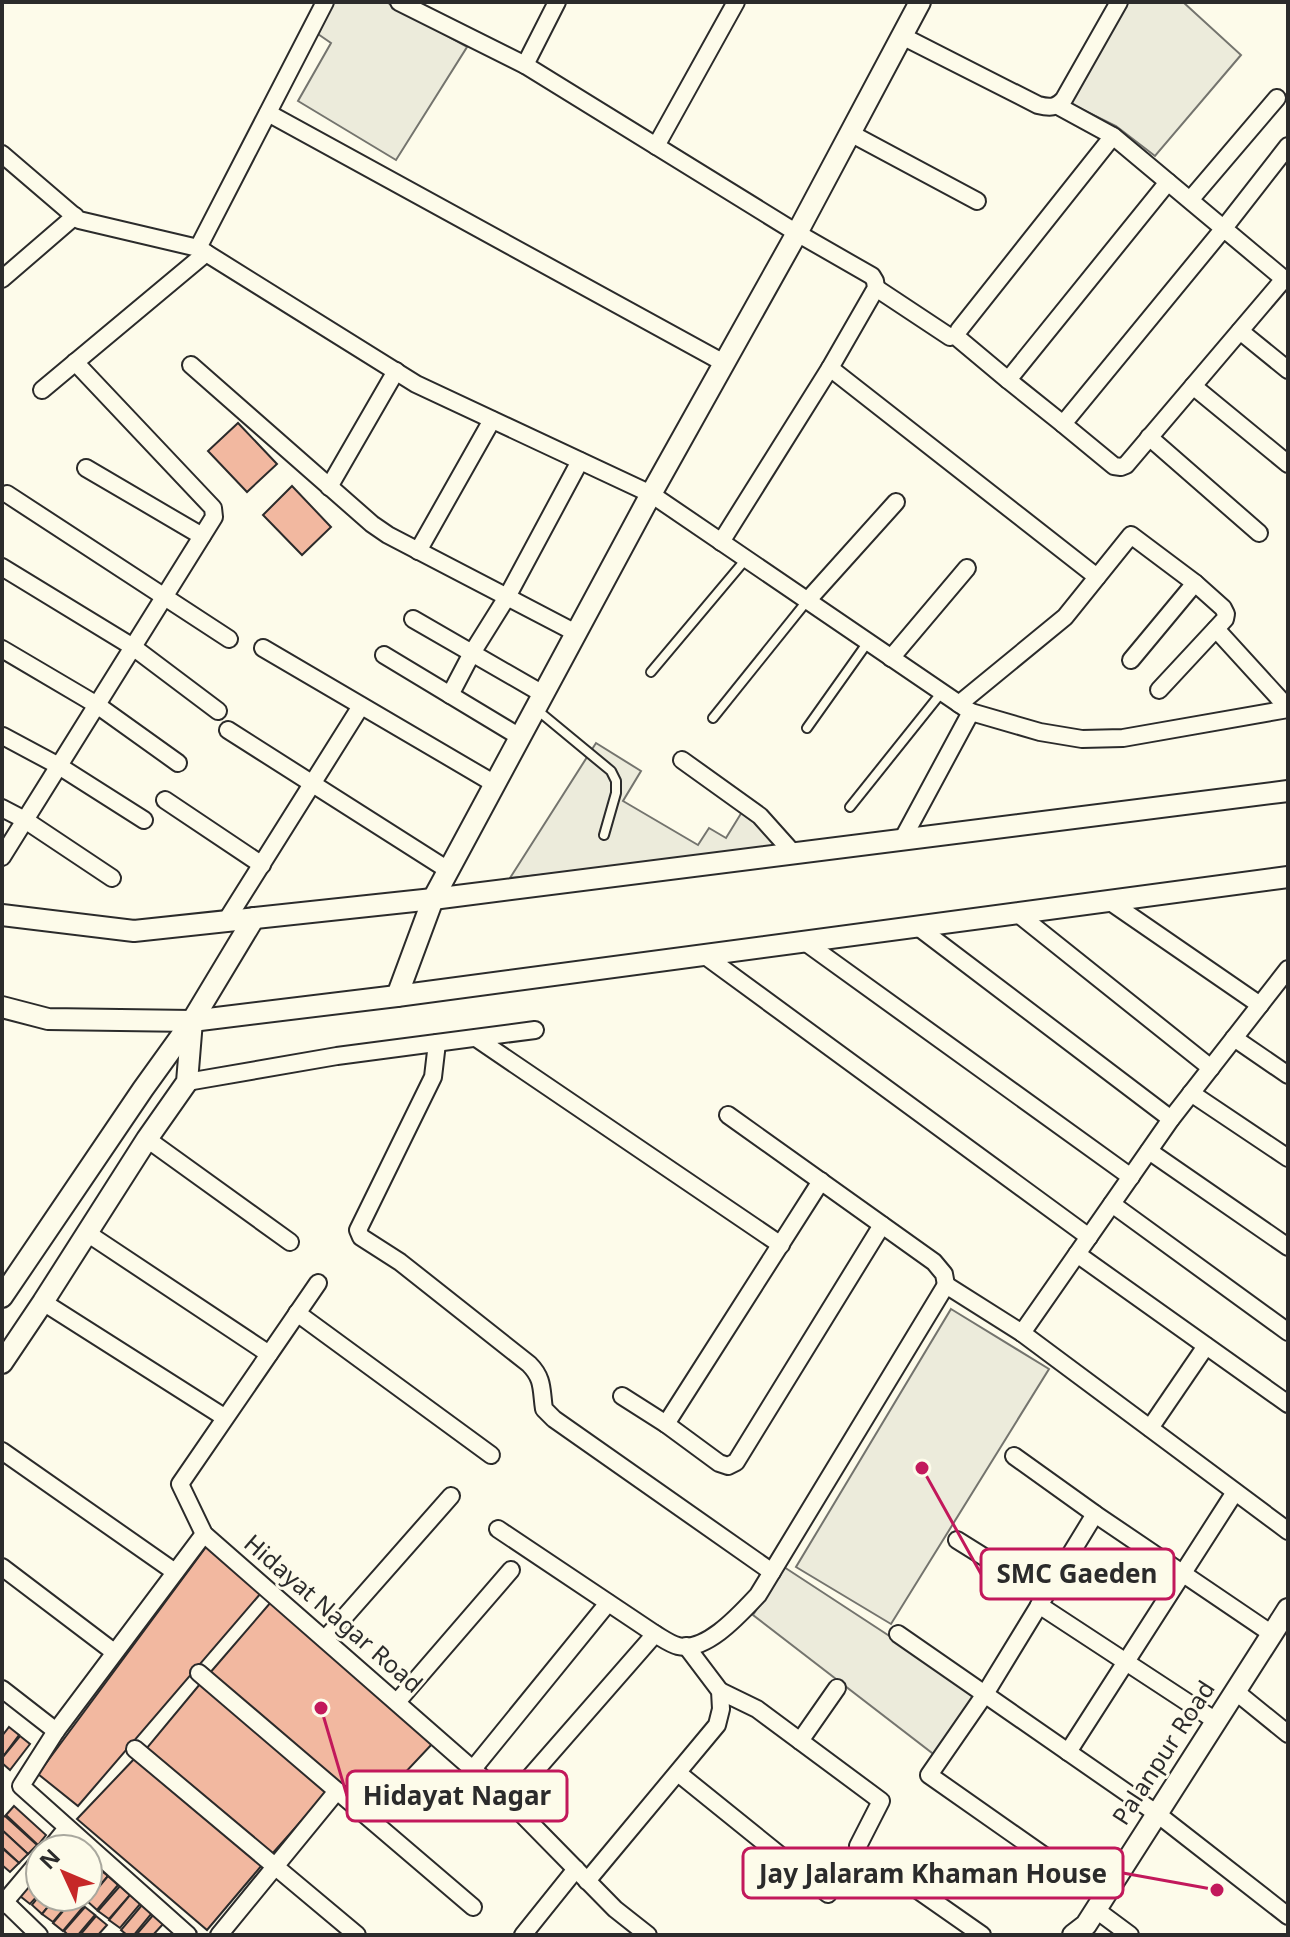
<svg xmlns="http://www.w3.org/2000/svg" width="1290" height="1937" font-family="'Noto Sans',sans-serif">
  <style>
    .green { fill: #ecebdb; stroke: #74746e; stroke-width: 2 }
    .building { fill: #f2b8a0; stroke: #2b2b2b; stroke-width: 2 }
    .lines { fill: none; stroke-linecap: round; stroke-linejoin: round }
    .service-casing { stroke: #2b2b2b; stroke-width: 12 }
    .minor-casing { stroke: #2b2b2b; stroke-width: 20 }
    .tertiary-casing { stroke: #2b2b2b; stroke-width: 24 }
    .service { stroke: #fdfbea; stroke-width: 8 }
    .minor { stroke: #fdfbea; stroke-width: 16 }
    .tertiary { stroke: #fdfbea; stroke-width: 20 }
    .labels { text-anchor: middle; stroke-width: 6; stroke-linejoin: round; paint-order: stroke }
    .street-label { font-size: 24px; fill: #2b2b2b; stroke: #fdfbea }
    .leader { fill: none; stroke: #c2185b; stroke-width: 3 }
    .callout-dot { fill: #c2185b; stroke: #fdfbea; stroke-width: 3 }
    .callout { fill: #fdfbea; stroke: #c2185b; stroke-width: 3 }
    .callout-label { font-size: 26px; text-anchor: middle; font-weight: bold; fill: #2b2b2b }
  </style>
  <rect width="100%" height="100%" fill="#fdfbea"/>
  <g class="green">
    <path d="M330,2H386L467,47L396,160L298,101L331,43L315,32Z"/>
    <path d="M1126,2H1183L1241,55L1155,156L1116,126L1069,103Z"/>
    <path d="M596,743L641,771L623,801L698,845L709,828L726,838L745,807L788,850L510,878Z"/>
    <path d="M951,1309L1049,1369L891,1624L796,1567Z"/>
    <path d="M784,1567L978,1694L936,1756L753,1615Z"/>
  </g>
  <g class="building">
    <path d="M238,423L277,464L247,492L208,451Z"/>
    <path d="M292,486L331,527L302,555L263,515Z"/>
    <path d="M206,1547L261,1593L78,1806L38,1774Z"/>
    <path d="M271,1602L433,1743L368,1812L209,1674Z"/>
    <path d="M200,1684L327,1792L272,1854L146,1749Z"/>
    <path d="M9,1727L19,1735L2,1758V1736Z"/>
    <path d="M20,1736L30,1744L10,1770L2,1763V1758Z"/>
    <path d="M136,1757L262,1865L207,1930L77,1819Z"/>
    <path d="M14,1806L46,1835L38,1845L6,1815Z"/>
    <path d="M5,1816L37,1845L28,1854L2,1830V1818Z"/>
    <path d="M2,1830L28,1854L19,1863L2,1847Z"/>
    <path d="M2,1848L19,1863L10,1872L2,1865Z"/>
    <path d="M98,1868L108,1876L87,1901L81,1897H88V1879Z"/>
    <path d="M40,1872V1893L30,1904L20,1896Z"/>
    <path d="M108,1876L118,1885L97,1910L87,1901Z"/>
    <path d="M120,1886L130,1895L109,1919L98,1911Z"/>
    <path d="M40,1895V1897H56L42,1914L32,1905Z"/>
    <path d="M130,1895L141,1903L120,1928L109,1920Z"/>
    <path d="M56,1897H74L53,1922L42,1914Z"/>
    <path d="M74,1898L84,1906L63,1931L53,1923Z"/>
    <path d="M142,1905L152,1913L134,1935H127L121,1930Z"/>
    <path d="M85,1907L95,1915L78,1935H68L64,1931Z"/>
    <path d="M154,1914L164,1923L153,1935H136Z"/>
    <path d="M96,1916L107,1925L98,1935H80Z"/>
  </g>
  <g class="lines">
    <defs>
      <g id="service">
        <path d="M651,672L746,559"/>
        <path d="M536,709L611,771L616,781V793L604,835"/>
        <path d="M713,718L807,601"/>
        <path d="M807,728L868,642"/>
        <path d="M850,807L942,692"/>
      </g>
      <g id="minor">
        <path d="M399,2L525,65L797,233L872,276L875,281L876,288L830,368"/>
        <path d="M902,36L1038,105C1050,108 1056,108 1064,99L1119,2"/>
        <path d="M525,65L557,2"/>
        <path d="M1058,106L1113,136"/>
        <path d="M268,113L724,363"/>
        <path d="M850,133L977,201"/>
        <path d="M656,146L736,2"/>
        <path d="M2,154L79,220L198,248L416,384L651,494L971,712L1040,732L1082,739L1123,738L1288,709"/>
        <path d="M1190,200L1277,98"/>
        <path d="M198,248L325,2"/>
        <path d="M2,279L75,216"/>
        <path d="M876,288L950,337"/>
        <path d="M1240,331L1288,370"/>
        <path d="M191,365L372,524L388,535L576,633"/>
        <path d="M1008,380L959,339L957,335L959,330L1113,136C1170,184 1227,231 1284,279L1126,465L1121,467L1114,466L1063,424L1224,228L1288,146"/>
        <path d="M1193,386L1288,464"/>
        <path d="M42,390L206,253"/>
        <path d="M1063,424L1008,380L1168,182"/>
        <path d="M1149,437L1259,533"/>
        <path d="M86,468L202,536"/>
        <path d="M329,487L396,371"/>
        <path d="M7,494L229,639"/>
        <path d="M721,542L830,368L1097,577"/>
        <path d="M418,551L492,420"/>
        <path d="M2,567L133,647L218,711"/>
        <path d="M807,601L896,502"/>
        <path d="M413,619L543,694"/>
        <path d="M1216,629L1288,708"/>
        <path d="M263,648L495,784"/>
        <path d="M2,649L97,705L178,763"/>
        <path d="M384,655L520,737"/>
        <path d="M891,658L967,568"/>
        <path d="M1159,690L1225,619L1226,614L1223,608L1195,583"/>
        <path d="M450,695L472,653L507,597L580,461"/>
        <path d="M959,704L1065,617L1131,535L1195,583L1131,660"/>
        <path d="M228,730L448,870"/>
        <path d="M3,736L59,766L144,820"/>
        <path d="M682,760L760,816L794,854"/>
        <path d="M165,800L262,865"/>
        <path d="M2,808L25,820L112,878"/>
        <path d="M902,840L971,712"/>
        <path d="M2,857L214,517L213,508L75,362"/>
        <path d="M1109,901L1260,1005"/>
        <path d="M1017,913L1211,1068"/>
        <path d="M226,921L361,706"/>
        <path d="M918,927L1171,1119"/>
        <path d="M805,942L1131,1177"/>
        <path d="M704,955L1089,1237"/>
        <path d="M476,1038L781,1245"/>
        <path d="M1234,1038L1288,1075"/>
        <path d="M437,1043L433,1077L358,1230L361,1237L400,1262L529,1364C544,1379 541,1390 544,1409L554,1419L772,1572"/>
        <path d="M187,1082L337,1056L535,1030"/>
        <path d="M1191,1093L1288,1158"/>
        <path d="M728,1115L934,1262L944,1274L946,1285"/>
        <path d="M147,1139L290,1242"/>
        <path d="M1149,1151L1288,1247"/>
        <path d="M1112,1204L1288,1332"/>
        <path d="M87,1233L269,1354"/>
        <path d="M1077,1254L1288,1404"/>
        <path d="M318,1283L180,1484L204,1534L509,1801L615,1909L648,1935"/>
        <path d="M43,1302L224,1417"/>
        <path d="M297,1313L491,1455"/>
        <path d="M1022,1333L1288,1531"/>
        <path d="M622,1396L666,1424L719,1463L728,1466L736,1462L882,1225"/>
        <path d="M666,1424L821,1181"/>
        <path d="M1150,1428L1206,1346"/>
        <path d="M2,1451L175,1572"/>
        <path d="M1014,1456L1095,1514L1272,1634"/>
        <path d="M1095,1514L985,1694L929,1775L1103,1897"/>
        <path d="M498,1529L655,1634C662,1638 670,1644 678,1646C706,1653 741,1613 758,1595L946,1285L1022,1333L1171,1119L1288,969"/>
        <path d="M957,1540L1045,1595"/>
        <path d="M2,1567L114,1652"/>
        <path d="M1039,1605L1216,1721"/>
        <path d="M898,1634L1156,1813L1288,1916"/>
        <path d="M325,1639L451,1496"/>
        <path d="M199,1673L473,1907"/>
        <path d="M2,1689L56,1731"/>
        <path d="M720,1691L757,1709L881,1801L858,1846"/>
        <path d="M1235,1691L1288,1734"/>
        <path d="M397,1702L511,1570"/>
        <path d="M800,1741L837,1688"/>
        <path d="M135,1749L357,1935"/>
        <path d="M1068,1752L1235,1492"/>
        <path d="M473,1769L608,1603"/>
        <path d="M678,1773L828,1894"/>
        <path d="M509,1801L655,1634"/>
        <path d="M50,1849L67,1828"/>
        <path d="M889,1870L982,1935"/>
        <path d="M587,1881L717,1725L721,1709L720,1691L686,1646"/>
        <path d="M5,1902L39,1935"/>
        <path d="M2,1905L40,1860"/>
        <path d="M1095,1909L1130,1935"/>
        <path d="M188,1935L21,1786L56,1731L204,1534"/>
        <path d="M219,1935L337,1791"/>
        <path d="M523,1935L576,1869"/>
      </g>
      <g id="tertiary">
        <path d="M2,915L134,931L433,899L1288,791"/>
        <path d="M397,996L433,899L651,494L797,233L920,2"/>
        <path d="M2,1007L48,1019L192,1021L397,996L1288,877"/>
        <path d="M2,1297L143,1089L192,1021L254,918"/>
        <path d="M2,1363L43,1302L147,1139L187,1082L192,1021"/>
        <path d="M1073,1935L1086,1925L1288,1609"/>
      </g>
    </defs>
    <use href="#service" class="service-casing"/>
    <use href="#minor" class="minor-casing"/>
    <use href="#tertiary" class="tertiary-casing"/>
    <use href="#service" class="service"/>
    <use href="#minor" class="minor"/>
    <use href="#tertiary" class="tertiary"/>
  </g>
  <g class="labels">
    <g class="street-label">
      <text transform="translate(333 1614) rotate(41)" y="8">Hidayat Nagar Road</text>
      <text transform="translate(1164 1753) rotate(-57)" y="8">Palanpur Road</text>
    </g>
  </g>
  <path class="leader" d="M922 1468L981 1574M321 1708L347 1796M1217 1890L1123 1873"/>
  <g class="callout-dot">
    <circle cx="922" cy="1468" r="8"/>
    <circle cx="321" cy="1708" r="8"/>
    <circle cx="1217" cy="1890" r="8"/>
  </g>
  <g class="callout">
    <rect x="981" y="1549" width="193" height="50" rx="8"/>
    <rect x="347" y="1771" width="220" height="50" rx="8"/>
    <rect x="743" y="1848" width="380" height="50" rx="8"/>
  </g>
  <g class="callout-label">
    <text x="1077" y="1583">SMC Gaeden</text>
    <text x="457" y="1805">Hidayat Nagar</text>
    <text x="933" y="1883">Jay Jalaram Khaman House</text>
  </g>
  <rect width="1290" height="1937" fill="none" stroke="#2b2b2b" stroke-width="8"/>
  <g transform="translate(64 1873) rotate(314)"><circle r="38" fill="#fdfbea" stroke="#a9a89e" stroke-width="2"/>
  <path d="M0-6L14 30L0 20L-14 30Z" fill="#c62828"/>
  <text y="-12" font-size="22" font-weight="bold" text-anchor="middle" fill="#2b2b2b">N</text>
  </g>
</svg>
